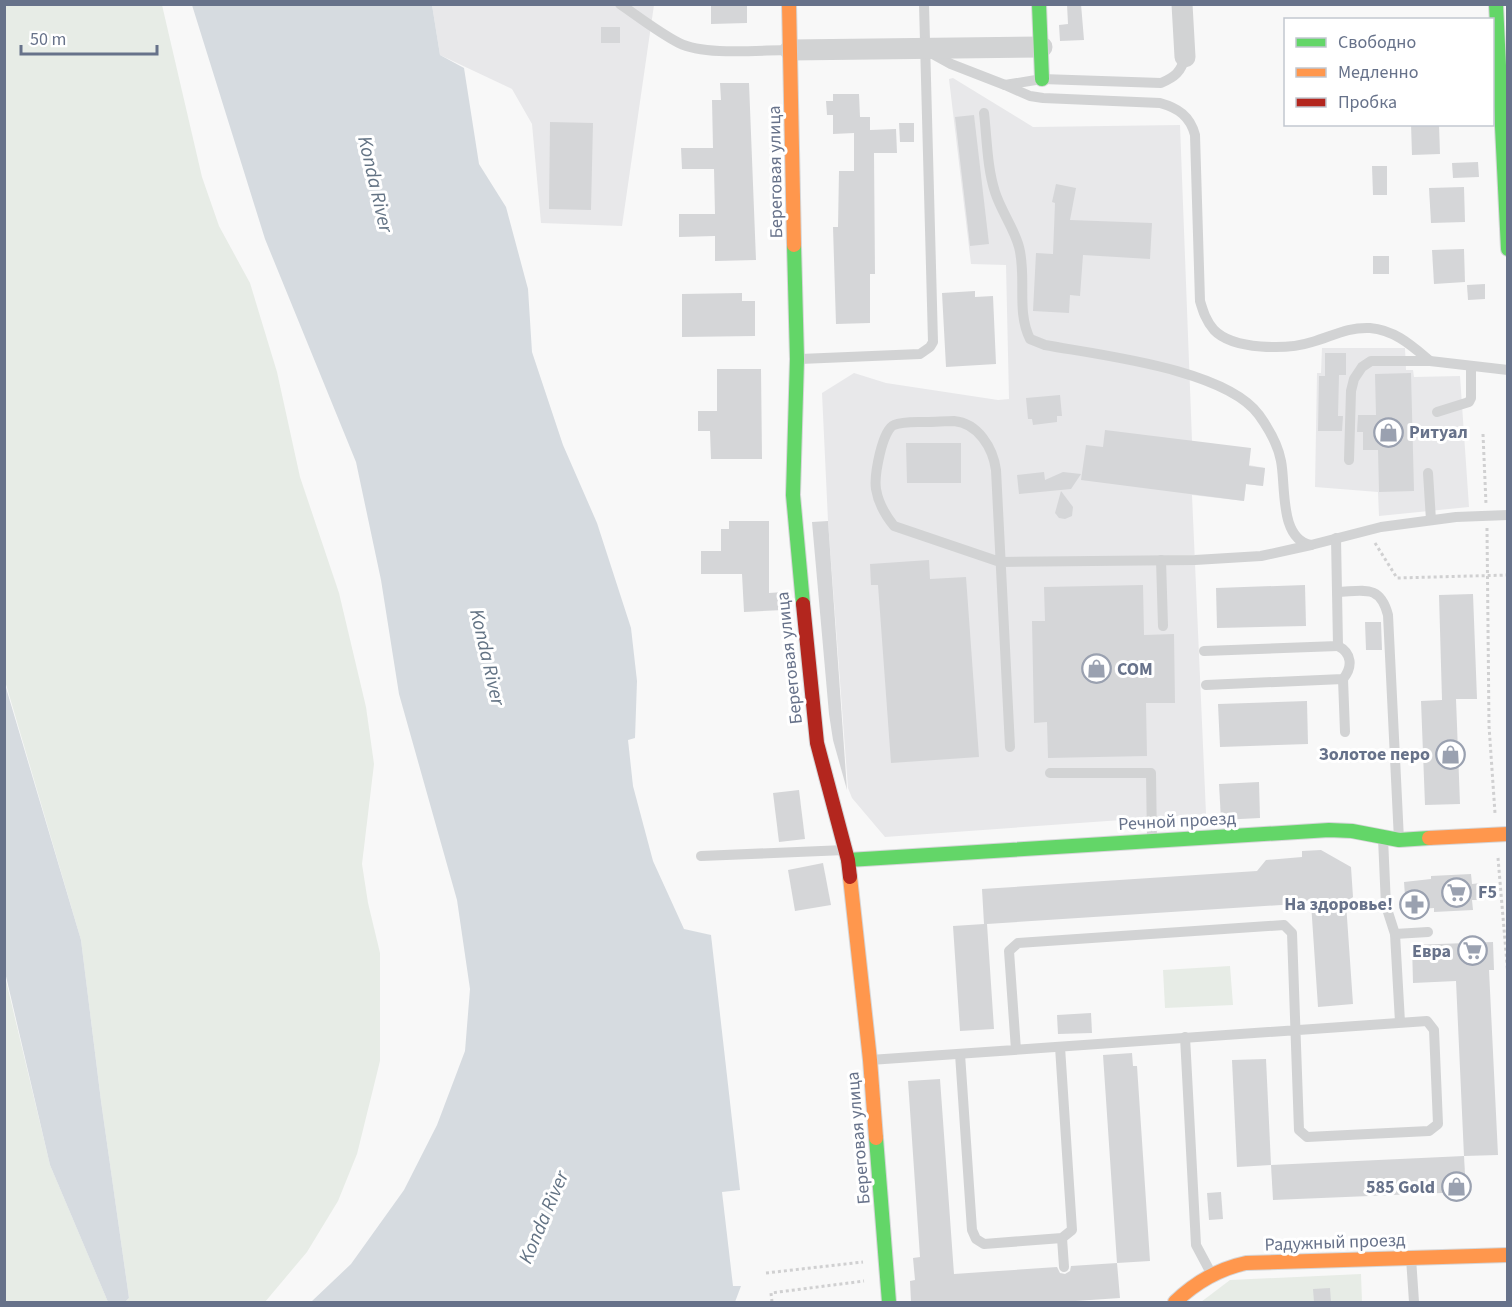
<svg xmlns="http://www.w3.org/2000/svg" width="1512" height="1307" font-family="'Source Sans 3',sans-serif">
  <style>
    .built { fill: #e8e8ea }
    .green { fill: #e7ece6 }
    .water { fill: #d6dbe0 }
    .building { fill: #d5d6d8 }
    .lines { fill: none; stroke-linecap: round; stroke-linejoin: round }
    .fast-casing { stroke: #d5d6d8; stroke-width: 16 }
    .slow-casing { stroke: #d5d6d8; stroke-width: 16 }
    .jam-casing { stroke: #d5d6d8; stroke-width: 16 }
    .path { stroke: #d0d0d1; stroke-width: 3; stroke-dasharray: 3 3; stroke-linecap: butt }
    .lane { stroke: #d2d3d4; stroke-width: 10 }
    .street { stroke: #d2d3d4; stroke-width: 21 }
    .fast { stroke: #63d668; stroke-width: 14 }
    .slow { stroke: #ff974d; stroke-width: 14 }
    .jam { stroke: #b3261e; stroke-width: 14 }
    .labels { text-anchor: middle; stroke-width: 6; stroke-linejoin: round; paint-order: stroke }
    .street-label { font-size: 18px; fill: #67728a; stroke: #fff }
    .poi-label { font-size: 18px; font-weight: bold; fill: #67728a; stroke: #fff; text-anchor: end }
    .water-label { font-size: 20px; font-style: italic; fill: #637384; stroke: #fff }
  </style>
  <rect width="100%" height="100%" fill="#f8f8f8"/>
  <g class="built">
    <path d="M432,5H654L622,226L541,223L532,124L512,89L440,55Z"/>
    <path d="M953,78L1033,127L1180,125L1192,441L1249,465L1265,468L1263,486L1246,484L1244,501L1192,495L1206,814L885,837L852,798L848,788L828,521L822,393L854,373L886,383L998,400L1009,399L1006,265L971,264L949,79Z"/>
    <path d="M1322,348H1405L1406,370H1413L1414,377L1460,376L1469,507L1379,516L1378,492L1315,487L1317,373H1321Z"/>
  </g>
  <g class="green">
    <path d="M5,5H162L202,177L219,226L250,283L277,372L300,477L339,593L366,707L374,764L362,864L368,903L380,953V1061L357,1154L338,1201L307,1252L265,1302H125L129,1298L101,1101L81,940L5,681Z"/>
    <path d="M1230,966L1233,1005L1165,1008L1163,970Z"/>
    <path d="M4,972L50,1165L108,1302H5Z"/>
    <path d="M1361,1274L1362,1302H1201L1230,1280Z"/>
  </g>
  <g class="water">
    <path d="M192,5H432L440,55L464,68L479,164L506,207L528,289L532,352L563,445L597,523L631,628L637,681L635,738L628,740L633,786L653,861L684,929L711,935L740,1190L722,1192L733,1286H741L735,1302H311L351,1264L404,1190L437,1125L465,1051L470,989L457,900L399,694L381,580L356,462L265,239Z"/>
    <path d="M4,681L81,940L101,1101L129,1298L125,1302H108L50,1165L5,972Z"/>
  </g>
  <g class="building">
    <path d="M711,4H747V23L711,24Z"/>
    <path d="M1067,4H1081L1084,40L1060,41L1059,25L1068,24Z"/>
    <rect x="601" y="27" width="19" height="16"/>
    <path d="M720,83H749L756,260L715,261V236L679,237V214H715L714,169H682L681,148H713L712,100H721Z"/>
    <path d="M833,94H859L860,117H870V130L896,129L897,153H874L875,274H870V323L836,324L833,227H838L839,171H854V133L833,134V115H827L826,101H833Z"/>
    <path d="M974,115L989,244L970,246L955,117Z"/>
    <path d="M550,122L593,123L591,210L549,209Z"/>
    <path d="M899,123H914V142H900Z"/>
    <path d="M1411,124H1439L1440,154L1412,155Z"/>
    <path d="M1478,162L1479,177L1453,178L1452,163Z"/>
    <path d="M1372,166H1387V195H1373Z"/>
    <path d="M1056,184L1076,188L1070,220L1152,223L1150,259L1083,255L1080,296L1070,295L1069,313L1033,311L1036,253L1053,254L1055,203L1052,202Z"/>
    <path d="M1464,187L1465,222L1431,223L1429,188Z"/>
    <path d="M1464,249L1465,282L1434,284L1432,250Z"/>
    <rect x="1373" y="256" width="16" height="18"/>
    <path d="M1485,284V299L1468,300L1467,285Z"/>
    <path d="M975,291V297L993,296L996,364L946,367L942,293Z"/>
    <path d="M742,293V301H755V336L682,337V294Z"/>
    <path d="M1325,353H1346V375H1339L1338,416H1343L1342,431H1318L1319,376H1325Z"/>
    <path d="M717,369H761L762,459H711L710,431H698V411H717Z"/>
    <path d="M1411,373L1414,491L1379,492L1378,450H1363V432H1357L1358,415H1376L1375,374Z"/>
    <path d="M1060,395L1062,416H1057V422L1033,425L1032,419H1028L1026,398Z"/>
    <path d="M1105,430L1251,448L1249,466L1265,468L1263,486L1246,484L1244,501L1081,480L1086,445L1103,447Z"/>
    <path d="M906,443H961V483H907Z"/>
    <path d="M1044,472L1045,480L1063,472L1081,474L1071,489L1019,494L1017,475Z"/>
    <path d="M1061,491L1073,507L1072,516L1065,519L1059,518L1055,513Z"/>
    <path d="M729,521H769V593L783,592L784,610L744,612L742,574H701V551H721V529H729Z"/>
    <path d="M828,521L847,790L833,740L829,714L812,522Z"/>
    <path d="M929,560L930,579L966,577L979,757L891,763L878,585H871L870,564Z"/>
    <path d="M1143,585L1144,635L1174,634L1175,703H1146L1147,756L1048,758L1047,722L1034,723L1032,621H1045L1044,587Z"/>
    <path d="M1305,585L1306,626L1217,628L1216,588Z"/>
    <path d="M1473,594L1477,699H1456L1460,804L1425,805L1421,701L1442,700L1439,595Z"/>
    <path d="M1365,622H1381L1382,650H1366Z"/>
    <path d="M1307,701L1308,744L1220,747L1218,704Z"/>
    <path d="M1259,782L1260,818L1221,820L1219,784Z"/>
    <path d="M799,790L805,839L779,842L773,793Z"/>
    <path d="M1321,850L1351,867L1353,897L1346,903L1353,1004L1318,1007L1311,903L987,924L994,1029L960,1031L953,926L984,924L982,889L1257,871L1266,860L1302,857V851Z"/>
    <path d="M823,863L831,905L795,911L788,870Z"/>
    <path d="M1471,874L1472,884L1481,883L1482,900H1472L1473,910L1434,912V908L1406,910L1404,882L1431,879V876Z"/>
    <path d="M1493,942L1494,970H1489L1498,1155L1464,1156L1456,981L1413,983L1412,945Z"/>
    <path d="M1091,1013L1092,1033L1058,1034L1057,1015Z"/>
    <path d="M1132,1053L1133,1066H1137L1150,1261L1117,1263L1103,1055Z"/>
    <path d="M1266,1059L1271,1165L1237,1167L1232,1060Z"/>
    <path d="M940,1079L954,1274L1057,1267L1060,1273L1065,1274L1070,1271L1071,1266L1117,1263L1120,1298L1061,1302H911L910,1281L915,1280L913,1258L920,1257L908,1081Z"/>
    <path d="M1464,1156L1466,1192L1273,1200L1271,1165Z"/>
    <path d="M1221,1192L1223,1219L1209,1220L1207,1193Z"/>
    <path d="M1330,1288L1331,1302H1314L1313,1289Z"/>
  </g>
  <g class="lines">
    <defs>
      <g id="fast">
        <path d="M1039,4L1042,79"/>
        <path d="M1496,4L1508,249"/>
        <path d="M794,245L797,359L793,495L803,604"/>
        <path d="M848,860L1329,830L1352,831L1399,840L1429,838"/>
        <path d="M876,1138L889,1302"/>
      </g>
      <g id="slow">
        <path d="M789,4L794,245"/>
        <path d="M1429,838L1508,834"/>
        <path d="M850,877L870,1060L876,1138"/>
        <path d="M1175,1302C1196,1282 1218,1269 1246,1263L1508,1255"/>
      </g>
      <path id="jam" d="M803,604L817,743L848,860L850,877"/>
    </defs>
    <use href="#fast" class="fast-casing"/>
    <use href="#slow" class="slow-casing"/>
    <use href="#jam" class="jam-casing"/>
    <g class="path">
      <path d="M1483,434L1486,504"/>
      <path d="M1487,528L1489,726L1495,813"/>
      <path d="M1375,543L1397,578L1508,575"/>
      <path d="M1498,858L1508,976"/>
      <path d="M1508,1027V1061"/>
      <path d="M766,1273L863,1262"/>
      <path d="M772,1302L771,1293L864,1281"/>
    </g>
    <g class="lane">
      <path d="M620,4C639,17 658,32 679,43C705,56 760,50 790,50"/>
      <path d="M931,53L951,64L1005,85L1042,79L1161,83C1175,77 1181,72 1185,57"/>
      <path d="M1005,85L1030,96L1043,98L1160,103C1178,108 1190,116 1195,135L1200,301C1203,311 1206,321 1214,330C1233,350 1287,350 1312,342C1333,336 1347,327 1370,328C1395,330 1412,346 1430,361"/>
      <path d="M984,113C987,139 987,167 995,192C1001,211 1014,228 1019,247C1027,277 1016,311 1030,339L1045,345C1099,355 1226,369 1259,415C1269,429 1278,444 1281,461C1286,486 1279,539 1311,545L1381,527L1456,517L1508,515"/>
      <path d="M800,359L920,354L930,347L933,342L924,4"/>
      <path d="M1437,412L1469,402L1471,398V367"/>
      <path d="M1349,460L1351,391L1354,379L1362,367L1371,361H1430L1508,370"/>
      <path d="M1428,473L1431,520"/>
      <path d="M1161,560L1163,626"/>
      <path d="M1337,592C1364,591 1380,584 1388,615L1399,840"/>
      <path d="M1204,651L1338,646L1336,538"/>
      <path d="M1343,679L1345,732"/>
      <path d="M1206,685L1343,679C1353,667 1352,653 1338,646"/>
      <path d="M1010,747L996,470C993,448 978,423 954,421C945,421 935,422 926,422C916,422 903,421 894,425C882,430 874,476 876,489C878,502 886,516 894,526L1000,562L1195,560L1261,556L1311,545"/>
      <path d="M1050,773H1151L1152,841"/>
      <path d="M1383,838L1386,906L1395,934L1400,1022"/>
      <path d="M701,856L845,850"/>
      <path d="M1395,934L1428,932"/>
      <path d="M1185,1037L1196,1245L1211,1273"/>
      <path d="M960,1054L972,1230L976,1239L984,1244L1062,1238L1072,1230L1060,1047"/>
      <path d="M870,1060L1427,1021L1434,1030L1438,1124L1429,1131L1307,1137L1299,1130L1292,933L1284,925L1018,943L1009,951L1016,1050"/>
      <path d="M1062,1238L1064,1267"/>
      <path d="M1411,1258L1414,1302"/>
    </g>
    <g class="street">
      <path d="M1182,4L1185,57"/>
      <path d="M790,50L1042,47"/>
    </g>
    <use href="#fast" class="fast"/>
    <use href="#slow" class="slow"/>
    <use href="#jam" class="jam"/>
  </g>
  <defs>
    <symbol id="shop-ring" viewBox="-11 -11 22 22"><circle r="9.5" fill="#fff" stroke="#9aa1b0" stroke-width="1.5"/><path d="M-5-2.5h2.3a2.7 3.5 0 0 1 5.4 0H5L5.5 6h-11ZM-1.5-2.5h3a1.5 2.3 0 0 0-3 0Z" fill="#9aa1b0"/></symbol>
    <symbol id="supermarket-ring" viewBox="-11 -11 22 22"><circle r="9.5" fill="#fff" stroke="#9aa1b0" stroke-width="1.5"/><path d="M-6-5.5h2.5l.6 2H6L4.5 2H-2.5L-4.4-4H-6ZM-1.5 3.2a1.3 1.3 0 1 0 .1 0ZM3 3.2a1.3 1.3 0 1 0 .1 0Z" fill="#9aa1b0"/></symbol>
    <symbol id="pharmacy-ring" viewBox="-11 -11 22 22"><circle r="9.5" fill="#fff" stroke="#9aa1b0" stroke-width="1.5"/><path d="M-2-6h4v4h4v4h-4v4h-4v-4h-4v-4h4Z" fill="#9aa1b0"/></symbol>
  </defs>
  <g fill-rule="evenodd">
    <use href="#shop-ring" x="1372" y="416" width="33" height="33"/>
    <use href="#shop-ring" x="1080" y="652" width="33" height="33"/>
    <use href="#shop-ring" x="1434" y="738" width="33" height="33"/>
    <use href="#supermarket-ring" x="1440" y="876" width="33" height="33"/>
    <use href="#pharmacy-ring" x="1398" y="888" width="33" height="33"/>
    <use href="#supermarket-ring" x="1456" y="934" width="33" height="33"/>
    <use href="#shop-ring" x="1440" y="1170" width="33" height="33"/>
  </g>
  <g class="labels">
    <g class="street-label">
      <text transform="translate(775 172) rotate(-91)" y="6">Береговая улица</text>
      <text transform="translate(789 658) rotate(-96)" y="6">Береговая улица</text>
      <text transform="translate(1177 821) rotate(-3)" y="6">Речной проезд</text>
      <text transform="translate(858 1138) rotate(-95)" y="6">Береговая улица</text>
      <text transform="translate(1335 1242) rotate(-2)" y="6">Радужный проезд</text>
    </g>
    <g class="poi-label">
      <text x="1409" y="438" text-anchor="start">Ритуал</text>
      <text x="1117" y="675" text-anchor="start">СОМ</text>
      <text x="1430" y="760">Золотое перо</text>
      <text x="1478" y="898" text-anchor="start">F5</text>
      <text x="1393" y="910">На здоровье!</text>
      <text x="1451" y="957">Евра</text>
      <text x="1435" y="1193">585 Gold</text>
    </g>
    <g class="water-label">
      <text transform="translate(376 184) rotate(77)" y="7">Konda River</text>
      <text transform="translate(488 657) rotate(77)" y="7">Konda River</text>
      <text transform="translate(543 1217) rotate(-67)" y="7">Konda River</text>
    </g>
  </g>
  <rect width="1512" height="1307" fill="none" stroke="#67728a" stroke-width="12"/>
  <rect x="1284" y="18" width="210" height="108" fill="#ffffff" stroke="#c2c7d0" stroke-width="1.5"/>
  <rect x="1296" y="38" width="30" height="9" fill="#63d668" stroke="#c2c7d0" stroke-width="1.5"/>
  <text x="1338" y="48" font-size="18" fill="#67728a">Свободно</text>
  <rect x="1296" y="68" width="30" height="9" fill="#ff974d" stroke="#c2c7d0" stroke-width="1.5"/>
  <text x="1338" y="78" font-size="18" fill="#67728a">Медленно</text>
  <rect x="1296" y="98" width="30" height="9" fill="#b3261e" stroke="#c2c7d0" stroke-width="1.5"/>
  <text x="1338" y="108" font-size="18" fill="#67728a">Пробка</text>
  <path d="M21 45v9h136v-9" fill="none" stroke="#67728a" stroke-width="3"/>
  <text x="30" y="45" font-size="18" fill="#67728a" stroke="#ffffff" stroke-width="4.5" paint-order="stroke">50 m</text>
</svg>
